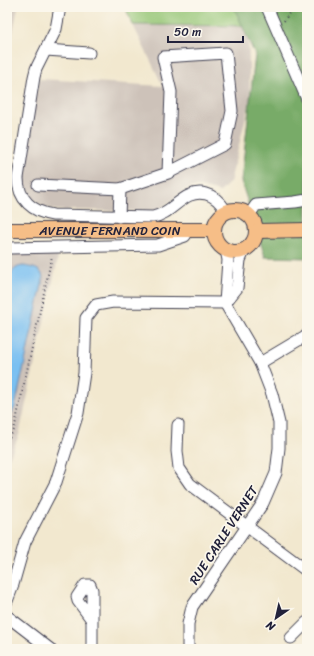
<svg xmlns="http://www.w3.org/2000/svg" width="314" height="656" font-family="Sriracha,sans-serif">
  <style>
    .industrial { fill: #cdc2b9 }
    .green { fill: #95c676; stroke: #5c7458 }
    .forest { fill: #78ab67; stroke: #4d6651 }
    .water { fill: #7ac0f1; stroke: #4e7196 }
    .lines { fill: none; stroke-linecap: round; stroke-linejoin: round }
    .minor-casing { stroke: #414051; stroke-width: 13 }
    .major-casing { stroke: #414051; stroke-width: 16 }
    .path { stroke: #414051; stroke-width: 2; stroke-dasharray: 1 3; stroke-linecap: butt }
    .minor { stroke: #fff; stroke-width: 11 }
    .major { stroke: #f6be87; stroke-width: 14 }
    .rail { stroke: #22223b; stroke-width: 3; stroke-dasharray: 6 3; stroke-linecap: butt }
    .labels { text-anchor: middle; stroke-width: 3.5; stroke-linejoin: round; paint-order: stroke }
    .street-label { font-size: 13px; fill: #22223b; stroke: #fbf7ec }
  </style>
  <rect width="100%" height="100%" fill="#fbf7ec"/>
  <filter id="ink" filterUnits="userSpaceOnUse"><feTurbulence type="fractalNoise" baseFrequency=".025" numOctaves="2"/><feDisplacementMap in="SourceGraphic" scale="8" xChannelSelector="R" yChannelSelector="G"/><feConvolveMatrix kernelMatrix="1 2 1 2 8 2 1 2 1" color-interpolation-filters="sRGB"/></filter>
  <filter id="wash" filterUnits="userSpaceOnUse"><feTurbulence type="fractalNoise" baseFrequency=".012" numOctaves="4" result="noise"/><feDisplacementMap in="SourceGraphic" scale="16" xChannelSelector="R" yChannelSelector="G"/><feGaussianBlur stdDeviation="0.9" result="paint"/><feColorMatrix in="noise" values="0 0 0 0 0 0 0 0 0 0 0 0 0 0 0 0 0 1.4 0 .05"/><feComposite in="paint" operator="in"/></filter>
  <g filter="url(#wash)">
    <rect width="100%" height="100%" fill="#f2e8cf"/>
    <g class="industrial">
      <path d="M7,7H18L7,62Z"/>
      <path d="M133,25L248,26L250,100L230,182L220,192L200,187H192L184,190L161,208L153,211L55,210L44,207L29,195L25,186L23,173L39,79L163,86Z"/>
      <path d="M7,243L59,253L19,435L7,463Z"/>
    </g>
    <path class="green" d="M125,7H248V26L133,25Z"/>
    <path class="forest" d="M234,7H307V258L265,257L241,181L255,55Z"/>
    <path class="water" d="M24,266C33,268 43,268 43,280L15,407L12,413L7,415V288C9,278 11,266 24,266Z"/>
  </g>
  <g filter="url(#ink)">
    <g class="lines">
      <defs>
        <g id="minor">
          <path d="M60,7L56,29L36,69L34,77L18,178C18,200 33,212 53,215L153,217C173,214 184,188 206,194C215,196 221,203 226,211"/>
          <path d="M267,7L307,99"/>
          <path d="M46,50L89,53"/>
          <path d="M38,185L120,189L168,173L225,144L232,111L226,53L163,57L171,92L168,173"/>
          <path d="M249,215L256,205L295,202L307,200"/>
          <path d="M119,217L120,189"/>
          <path d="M10,248L158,245L185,236L188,231"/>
          <path d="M225,303L237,288L240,260L244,251"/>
          <path d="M260,363L307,335"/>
          <path d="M178,425L177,451L179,468L190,484L307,571"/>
          <path d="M7,601L12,588L25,542L56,482L78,413L84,373L86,318L96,305L113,302L225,303"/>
          <path d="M7,616L50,649"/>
          <path d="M92,620L78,601L77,597L85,585H90L92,590V649"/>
          <path d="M291,638L307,622"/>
          <path d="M188,649V624L192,607L263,503L276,473L279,448V423L272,394L260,363L225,303L228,260L226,250"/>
        </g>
        <g id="major">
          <circle cx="235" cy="231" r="21"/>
          <path id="s1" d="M7,230H214"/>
          <path d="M257,231L307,230"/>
        </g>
      </defs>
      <use href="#minor" class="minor-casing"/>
      <use href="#major" class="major-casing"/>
      <g class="path">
        <path d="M284,21L293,7"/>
        <path d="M7,441L14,430L52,256"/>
      </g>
      <use href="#minor" class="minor"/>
      <use href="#major" class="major"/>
      <path class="rail" d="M7,25L10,7"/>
    </g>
  </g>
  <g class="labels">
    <g class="street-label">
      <text dy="5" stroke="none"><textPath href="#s1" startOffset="103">AVENUE FERNAND COIN</textPath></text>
      <text transform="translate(223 535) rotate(-57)" y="5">RUE CARLE VERNET</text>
    </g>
  </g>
  <rect width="314" height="656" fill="none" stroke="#fbf7ec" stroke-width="24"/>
  <g transform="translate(276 618) rotate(214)" stroke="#fbf7ec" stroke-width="3" paint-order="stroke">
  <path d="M0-3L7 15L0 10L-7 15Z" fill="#22223b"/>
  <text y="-6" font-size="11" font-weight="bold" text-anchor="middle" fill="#22223b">N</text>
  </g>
  <path d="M168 36v6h75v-6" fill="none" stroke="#22223b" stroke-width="2"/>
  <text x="174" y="36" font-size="12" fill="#22223b" stroke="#fbf7ec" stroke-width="3" paint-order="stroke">50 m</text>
</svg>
